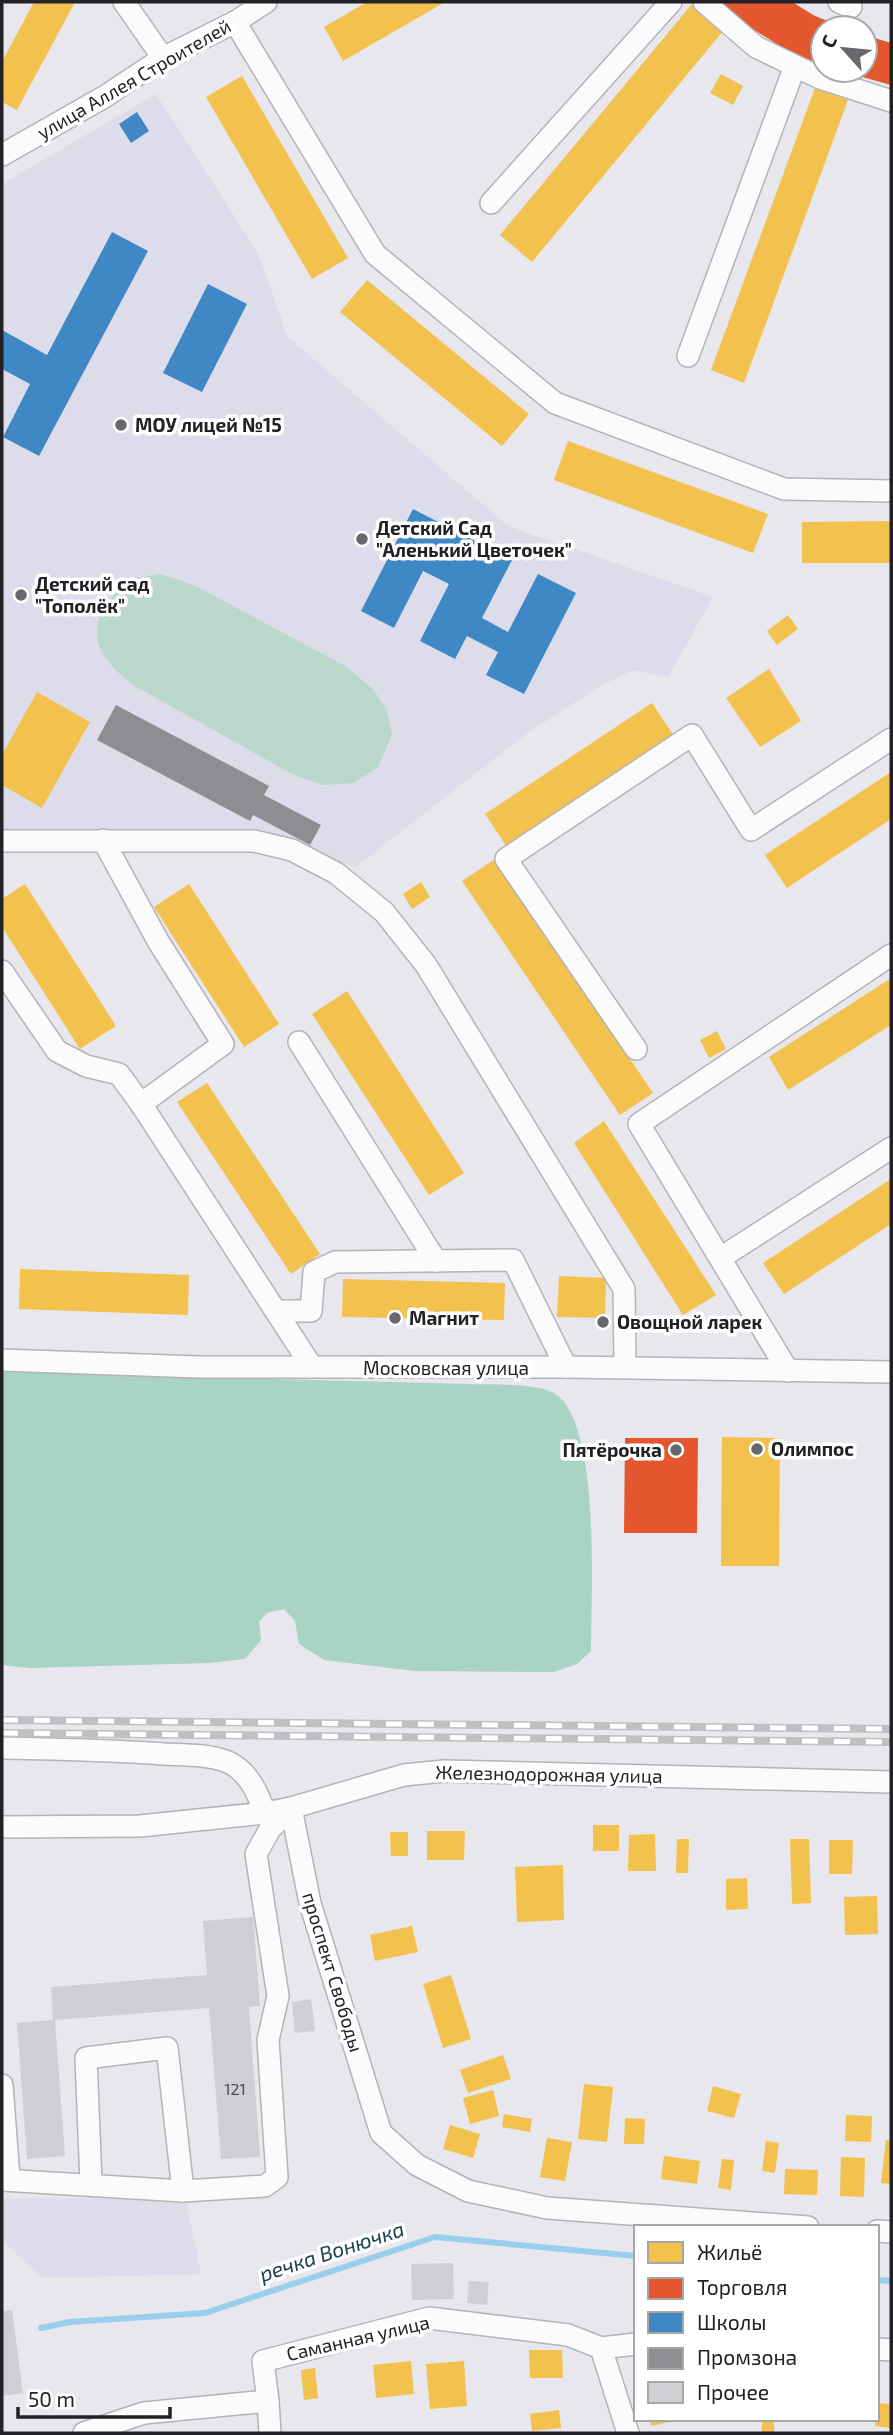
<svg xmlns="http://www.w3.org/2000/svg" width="893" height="2435" font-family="'Exo 2',sans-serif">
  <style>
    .built { fill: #dddcea }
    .green { fill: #bad7cb }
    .forest { fill: #a9d3c2 }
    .homes { fill: #f2c14e }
    .shops { fill: #e4572e }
    .schools { fill: #3f88c5 }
    .industry { fill: #8d8d92 }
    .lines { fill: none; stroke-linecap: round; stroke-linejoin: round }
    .stream { stroke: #99cfea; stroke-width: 6 }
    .building { fill: #ceced3 }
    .minor-casing { stroke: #b3b3b8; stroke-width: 24 }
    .minor { stroke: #fbfbfc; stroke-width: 21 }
    .rail-casing { stroke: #c0c0c1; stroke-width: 8 }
    .rail { stroke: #fff; stroke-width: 5; stroke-dasharray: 16; stroke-linecap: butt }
    .poi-dot { fill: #67676c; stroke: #fff; stroke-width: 2.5 }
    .labels { text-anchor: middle; stroke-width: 7; stroke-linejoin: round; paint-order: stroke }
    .number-label { font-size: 16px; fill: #4e4e52 }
    .street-label { font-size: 19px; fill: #222226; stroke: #fff }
    .poi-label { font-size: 19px; font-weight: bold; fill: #222226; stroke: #fff; text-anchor: start }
    .water-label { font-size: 21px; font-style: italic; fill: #1d4150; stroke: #fff }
  </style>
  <rect width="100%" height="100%" fill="#e7e7ed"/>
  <g class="built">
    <path d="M156,94L258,253L288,337L508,526L713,597L668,677L633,670L602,685L526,734L356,867L264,837L2,830V184Z"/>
    <path d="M2,2198L186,2200L201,2274L42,2278L3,2241Z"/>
  </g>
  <path class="green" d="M160,574L194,585L345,666L373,689L387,710L392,735L378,767L354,783L323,785L294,775L133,685C102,661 81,633 112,597C117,593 122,584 127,581C136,576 151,576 160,574Z"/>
  <path class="forest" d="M2,1372L467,1384C490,1385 539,1382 557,1395C601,1429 591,1596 591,1651L577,1664L554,1672L415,1671L324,1660L299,1644L295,1621L284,1609L267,1613L259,1622L261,1640L245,1659L209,1663L30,1668L2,1665Z"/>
  <g class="homes">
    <path d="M34,2H75L17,110L2,102V62Z"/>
    <path d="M367,2H445L343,61L324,27Z"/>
    <path d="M692,4L724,30L532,262L500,235Z"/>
    <path d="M721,74L743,86L733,105L710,93Z"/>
    <path d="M242,76L348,258L312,279L206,97Z"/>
    <path d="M815,88L848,100L744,383L711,370Z"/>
    <path d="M367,280L529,414L502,446L340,312Z"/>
    <path d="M568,441L768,514L753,553L554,480Z"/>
    <path d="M891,521V563H802V522Z"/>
    <path d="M788,615L798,629L777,645L767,631Z"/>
    <path d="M769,669L801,721L760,747L726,698Z"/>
    <path d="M37,692L90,722L42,808L2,785V755Z"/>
    <path d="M652,703L674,736L507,847L485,814Z"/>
    <path d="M891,772V819L787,888L765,855Z"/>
    <path d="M495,859L653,1093L620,1115L462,881Z"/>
    <path d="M421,882L430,897L412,909L403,894Z"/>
    <path d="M25,884L116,1026L80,1049L2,927V899Z"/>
    <path d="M189,884L279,1024L244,1047L154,907Z"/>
    <path d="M891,978V1025L788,1090L769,1057Z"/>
    <path d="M347,991L464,1173L429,1195L312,1014Z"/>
    <path d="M717,1031L726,1049L709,1058L700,1040Z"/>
    <path d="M207,1083L320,1254L291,1274L177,1102Z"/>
    <path d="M604,1121L716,1295L683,1315L574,1143Z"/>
    <path d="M891,1179V1224L784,1294L763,1263Z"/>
    <path d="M20,1269L189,1275L188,1315L19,1309Z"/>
    <path d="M559,1276L606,1278L605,1318L557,1317Z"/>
    <path d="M343,1279L505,1283L504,1320L342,1317Z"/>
    <path d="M722,1437L780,1438L779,1566H721Z"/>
    <rect x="593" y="1825" width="26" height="26"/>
    <path d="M427,1831H465L464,1860H427Z"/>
    <path d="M390,1832H408V1856H391Z"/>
    <path d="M655,1834L656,1871H628L629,1835Z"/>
    <path d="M677,1839H689L688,1873H676Z"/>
    <path d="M790,1839H809L811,1903L792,1904Z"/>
    <path d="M829,1840H853L852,1874H829Z"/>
    <path d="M563,1865L564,1920L517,1922L515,1867Z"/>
    <path d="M747,1878L748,1909L726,1910V1879Z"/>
    <path d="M877,1896L878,1934L845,1935L844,1897Z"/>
    <path d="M412,1926L418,1952L375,1961L370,1935Z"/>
    <path d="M451,1975L471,2039L443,2048L423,1984Z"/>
    <path d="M503,2055L511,2079L468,2093L460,2070Z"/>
    <path d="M584,2084L613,2087L607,2142L578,2139Z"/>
    <path d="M713,2086L741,2094L734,2118L707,2111Z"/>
    <path d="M493,2090L499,2116L470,2124L463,2098Z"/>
    <path d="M504,2114L532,2119L530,2132L502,2127Z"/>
    <path d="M846,2115L872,2116L871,2142L845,2141Z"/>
    <path d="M625,2118L645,2119L644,2144H624Z"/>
    <path d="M450,2125L480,2134L473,2158L443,2149Z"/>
    <path d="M547,2138L572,2142L565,2181L540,2177Z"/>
    <path d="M886,2140L891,2141V2184L881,2183Z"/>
    <path d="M766,2141L779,2143L775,2173L762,2171Z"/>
    <path d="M664,2156L700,2161L697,2184L661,2179Z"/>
    <path d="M841,2157L865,2158L864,2197L840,2196Z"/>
    <path d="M722,2159L734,2160L731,2190L718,2188Z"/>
    <path d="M785,2169L818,2170L817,2195L784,2194Z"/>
    <path d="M529,2350H562L563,2378H530Z"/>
    <path d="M411,2361L414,2394L376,2398L373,2365Z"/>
    <path d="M464,2361L467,2406L430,2409L426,2364Z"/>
    <path d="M315,2368L318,2398L304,2400L301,2370Z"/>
    <path d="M878,2403L891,2404V2428L875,2426Z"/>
    <path d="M559,2410L561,2428L532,2431L530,2414Z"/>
    <path d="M650,2419H668L669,2422L651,2426Z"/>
    <rect x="762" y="2419" width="12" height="14"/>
  </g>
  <g class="shops">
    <path d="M720,2H792L815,16L845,28H823V65L793,54L748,26Z"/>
    <path d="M865,35L891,43V85L841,71L865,70Z"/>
    <path d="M625,1438H698L697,1533H624Z"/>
  </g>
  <g class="schools">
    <path d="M137,112L149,131L131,143L119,124Z"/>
    <path d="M112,232L148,251L39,456L3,437L30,384L2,369V330L47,355Z"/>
    <path d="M208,284L247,304L202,392L163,373Z"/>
    <path d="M413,509L512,560L482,618L508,632L538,574L576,593L524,694L486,675L498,652L467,636L455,659L420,641L449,584L423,571L394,628L361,611Z"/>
  </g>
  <path class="industry" d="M116,705L269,786L264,795L321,825L310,845L253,815L250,821L97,740Z"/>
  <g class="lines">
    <g class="stream">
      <path d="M877,2280L891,2281"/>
      <path d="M41,2328L70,2322L205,2313L435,2237L636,2256"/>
    </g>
  </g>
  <g class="building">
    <path d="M253,1917L260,2006L249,2007L260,2157L221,2159L209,2008L55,2020L65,2156L27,2159L17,2023L53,2020L51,1987L207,1975L203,1921Z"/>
    <path d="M311,1999L315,2031L295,2033L292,2002Z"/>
    <path d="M453,2263L454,2299L412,2300L411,2264Z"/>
    <path d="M469,2281L489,2282L487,2305L467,2303Z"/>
    <path d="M12,2310L23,2393L2,2396V2311Z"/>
  </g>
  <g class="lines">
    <defs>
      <g id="minor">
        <path d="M124,2L163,58"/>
        <path d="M704,2L756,47L820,78L891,101"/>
        <path d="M839,2L851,7"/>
        <path d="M235,22L375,254L555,403L784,489L891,491"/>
        <path d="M2,155L104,97L163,58L235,22L266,2"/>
        <path d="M491,203L671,2"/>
        <path d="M688,356L795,66"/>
        <path d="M103,840L158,941L223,1044L141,1104"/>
        <path d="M2,841H254L292,850L336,873L384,912L426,965L624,1289L625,1367"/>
        <path d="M2,971L57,1051L86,1066L119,1074L141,1104L312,1367"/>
        <path d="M299,1042L436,1261"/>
        <path d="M636,1049L506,859L692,735L751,830L891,739"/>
        <path d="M722,1257L891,1148"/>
        <path d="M276,1311H311L314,1272L335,1262L513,1260L566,1367"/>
        <path d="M2,1360L199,1367H566L891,1372"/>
        <path d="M788,1371L639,1124L891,955"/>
        <path d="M2,1748C56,1749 110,1750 164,1754C184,1755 208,1754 228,1762C248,1771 258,1793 265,1813"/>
        <path d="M291,1808L310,1903L381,2133L417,2165L468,2191L547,2208L808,2227"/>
        <path d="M2,1827L140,1826L265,1813L291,1808L404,1775L444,1771L891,1782"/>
        <path d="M2,2085L9,2178"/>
        <path d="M2,2180L183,2191L265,2186L277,2177L268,2040L278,1996L256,1854L270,1829L291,1808"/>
        <path d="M91,2183L86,2058L167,2048L183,2191"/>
        <path d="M877,2231L891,2232"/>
        <path d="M601,2348L628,2433"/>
        <path d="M877,2349L891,2350"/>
        <path d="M268,2401L270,2433"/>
        <path d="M84,2433L144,2413L268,2401L263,2361L429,2318L568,2335L601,2348L636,2344"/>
      </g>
    </defs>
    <use href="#minor" class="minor-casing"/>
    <use href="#minor" class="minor"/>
    <defs>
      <g id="rail">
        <path d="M2,1720L891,1729"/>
        <path d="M2,1733L891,1742"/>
      </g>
    </defs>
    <use href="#rail" class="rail-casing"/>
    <use href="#rail" class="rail"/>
  </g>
  <g class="poi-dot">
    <circle cx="121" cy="425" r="7"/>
    <circle cx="362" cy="539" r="7"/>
    <circle cx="21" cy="595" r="7"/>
    <circle cx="395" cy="1318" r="7"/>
    <circle cx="603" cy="1322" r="7"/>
    <circle cx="757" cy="1449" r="7"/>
    <circle cx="676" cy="1450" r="7"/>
  </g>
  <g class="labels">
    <g class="number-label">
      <text x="235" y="2095">121</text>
    </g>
    <g class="street-label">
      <text transform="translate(134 79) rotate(-30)" y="7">улица Аллея Строителей</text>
      <text x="446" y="1375">Московская улица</text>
      <text transform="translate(549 1774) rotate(1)" y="7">Железнодорожная улица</text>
      <text transform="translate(333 1972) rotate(73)" y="7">проспект Свободы</text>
      <text transform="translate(358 2338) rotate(-13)" y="7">Саманная улица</text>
    </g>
    <g class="poi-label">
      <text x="135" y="432">МОУ лицей №15</text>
      <text x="376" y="535">Детский Сад<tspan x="376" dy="22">"Аленький Цветочек"</tspan></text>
      <text x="35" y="591">Детский сад<tspan x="35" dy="22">"Тополёк"</tspan></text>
      <text x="409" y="1325">Магнит</text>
      <text x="617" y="1329">Овощной ларек</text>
      <text x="771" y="1456">Олимпос</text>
      <text x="662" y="1457" text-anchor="end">Пятёрочка</text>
    </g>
    <g class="water-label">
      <text transform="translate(332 2252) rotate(-18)" y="7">речка Вонючка</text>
    </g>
  </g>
  <rect width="893" height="2435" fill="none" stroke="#222226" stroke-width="7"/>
  <rect x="634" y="2225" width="245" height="196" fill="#ffffff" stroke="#a7a7a8" stroke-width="2"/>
  <rect x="648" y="2242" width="35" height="21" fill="#f2c14e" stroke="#a7a7a8" stroke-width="2"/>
  <text x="697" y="2260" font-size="21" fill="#222226">Жильё</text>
  <rect x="648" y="2278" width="35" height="21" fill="#e4572e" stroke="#a7a7a8" stroke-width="2"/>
  <text x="697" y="2295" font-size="21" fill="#222226">Торговля</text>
  <rect x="648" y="2312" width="35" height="21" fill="#3f88c5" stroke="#a7a7a8" stroke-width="2"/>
  <text x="697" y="2330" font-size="21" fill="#222226">Школы</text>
  <rect x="648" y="2348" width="35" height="21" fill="#8d8d92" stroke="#a7a7a8" stroke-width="2"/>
  <text x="697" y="2365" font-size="21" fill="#222226">Промзона</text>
  <rect x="648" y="2382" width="35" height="21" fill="#ceced3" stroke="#a7a7a8" stroke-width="2"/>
  <text x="697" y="2400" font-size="21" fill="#222226">Прочее</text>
  <g transform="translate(844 49) rotate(297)"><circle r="33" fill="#ffffff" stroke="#a7a7a8" stroke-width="2"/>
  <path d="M0-5L12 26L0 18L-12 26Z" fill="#67676c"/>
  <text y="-10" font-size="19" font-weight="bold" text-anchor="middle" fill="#222226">С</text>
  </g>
  <path d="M18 2407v10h152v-10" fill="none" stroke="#222226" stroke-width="3.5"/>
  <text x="28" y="2407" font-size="21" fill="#222226" stroke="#ffffff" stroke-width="5" paint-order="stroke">50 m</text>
</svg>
